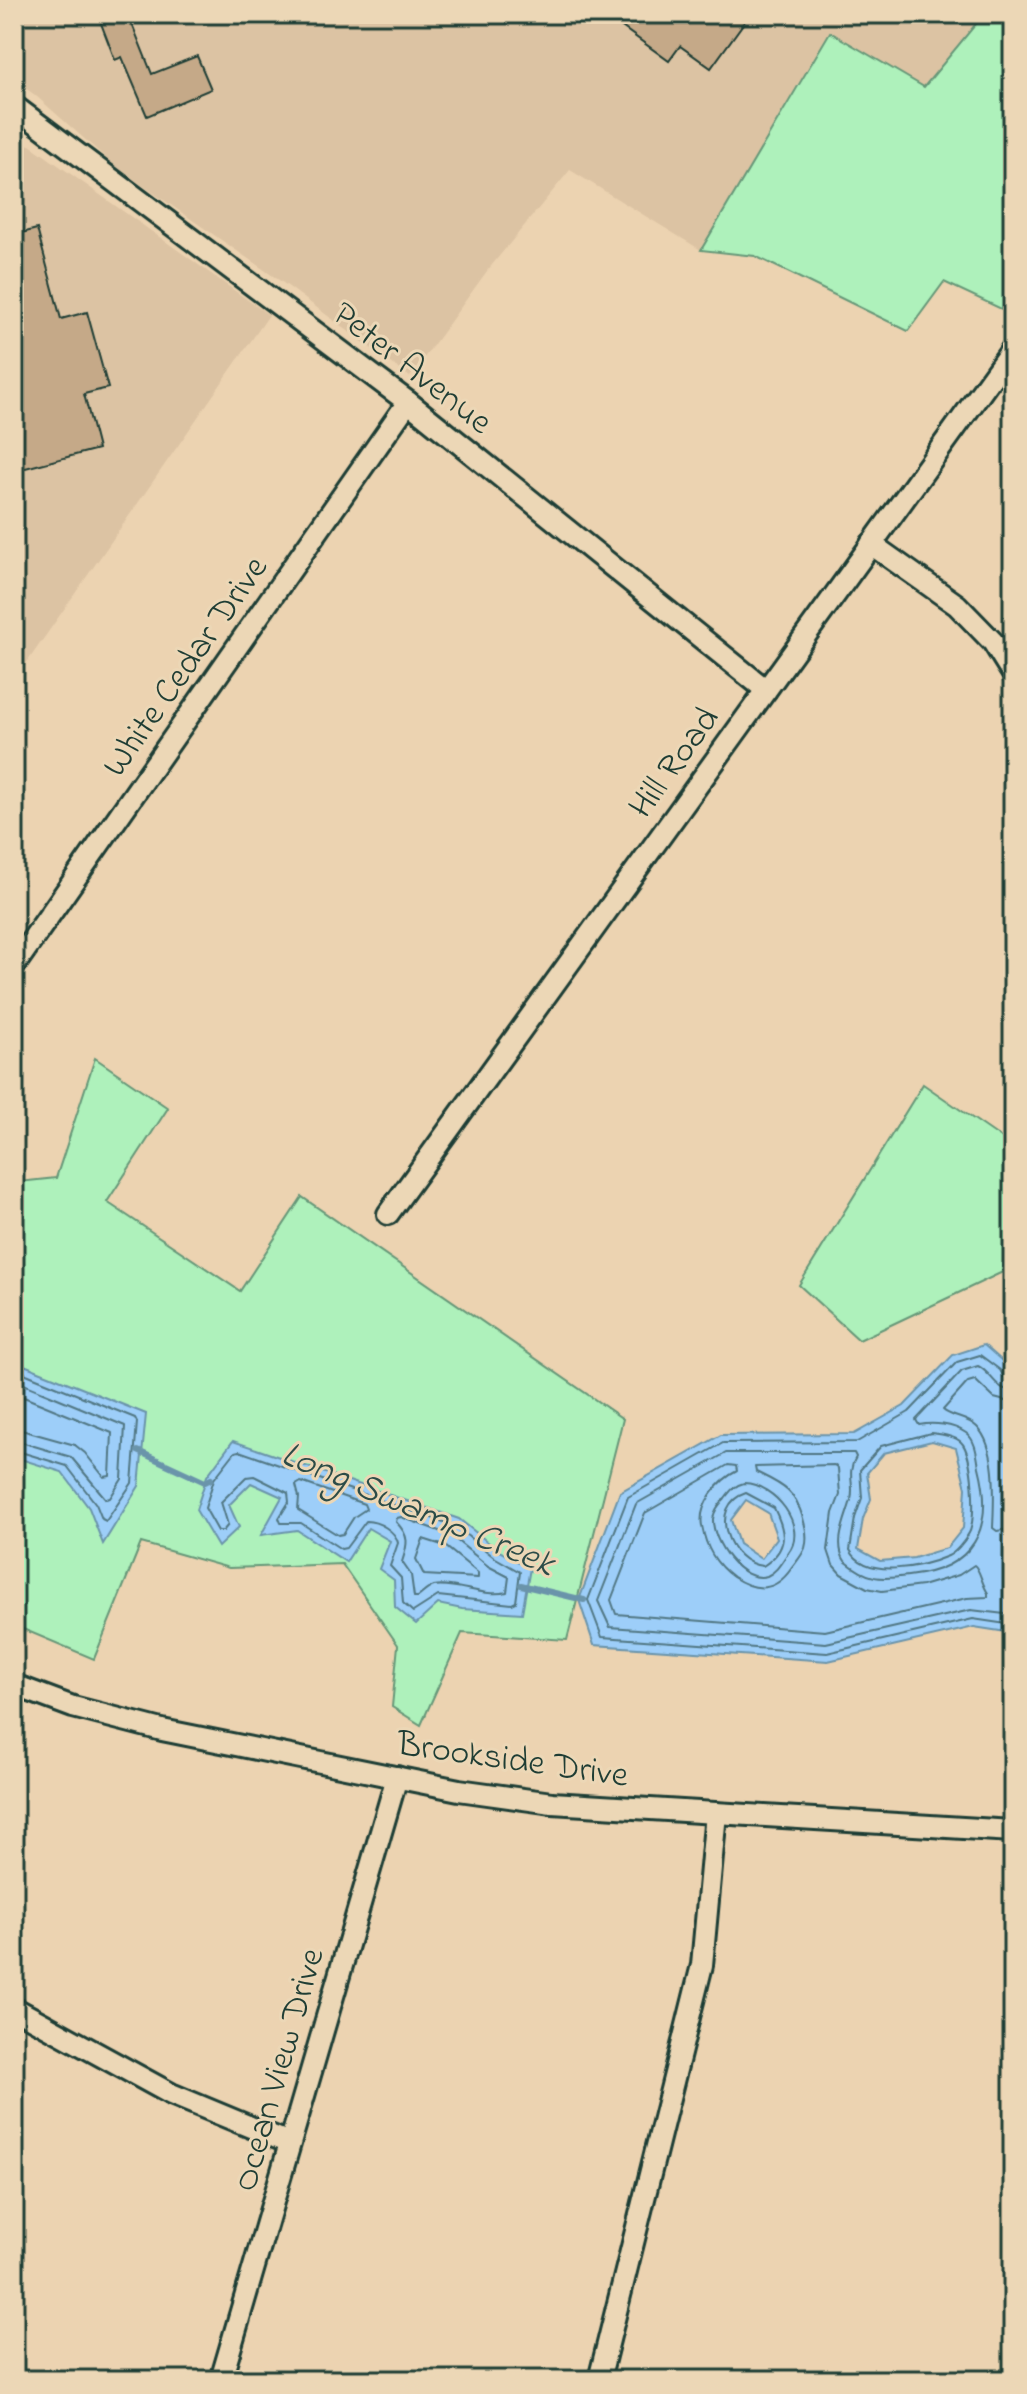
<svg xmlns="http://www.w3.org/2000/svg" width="1027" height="2394" font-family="'Indie Flower',sans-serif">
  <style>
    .built { fill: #dcc3a3 }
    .green { fill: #aef1bb; stroke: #669778; stroke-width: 2 }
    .water { fill: #9dcef9; stroke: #6b94aa; stroke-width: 2; fill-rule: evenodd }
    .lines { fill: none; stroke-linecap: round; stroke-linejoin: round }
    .shore { stroke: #517783; stroke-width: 2 }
    .stream { stroke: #6b94aa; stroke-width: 6 }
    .building { fill: #c5a988; stroke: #1f3d34; stroke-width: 2 }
    .minor-casing { stroke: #1f3d34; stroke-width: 26 }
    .minor { stroke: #ecd7b6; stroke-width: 20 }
    .labels { text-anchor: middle; stroke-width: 6; stroke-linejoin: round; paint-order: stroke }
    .street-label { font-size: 36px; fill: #1f3d34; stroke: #ecd7b6 }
    .water-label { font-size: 38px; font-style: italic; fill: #2c4c48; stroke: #ecd7b6 }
  </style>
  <rect width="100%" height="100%" fill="#ecd3b1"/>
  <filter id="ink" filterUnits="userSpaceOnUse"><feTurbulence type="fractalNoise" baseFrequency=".0125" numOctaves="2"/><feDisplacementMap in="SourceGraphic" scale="16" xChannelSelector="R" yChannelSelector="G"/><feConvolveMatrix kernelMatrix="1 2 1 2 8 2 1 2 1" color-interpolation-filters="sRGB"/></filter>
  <g filter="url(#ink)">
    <g class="built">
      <path d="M14,14H984L924,88L829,32L701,250L570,170L487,271L410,377L289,287L116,167L35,95L14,80Z"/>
      <path d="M14,142L30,145L269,315L14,681Z"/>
    </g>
    <g class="green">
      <path d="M984,14H1013L1012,314L944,282L908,331L755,256L701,250L830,32L924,87Z"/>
      <path d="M95,1058L168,1108L107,1202L240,1291L302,1197L623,1419L567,1640L462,1633L421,1725L392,1707L398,1645L342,1564L229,1568L141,1543L94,1659L18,1627L14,1615V1180L19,1182L56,1178Z"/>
      <path d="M923,1084L1004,1140L1013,1137V1287L1009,1269L859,1340L799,1285Z"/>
    </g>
    <g class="water">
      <path d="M984,1345L1009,1367C1013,1434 1018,1503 1007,1569L1013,1573V1633L974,1627L828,1661L594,1645L579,1600L620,1492L721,1435L854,1434L904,1406L953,1355ZM932,1441L956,1448L966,1488L963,1528L947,1548L914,1558L880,1561L858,1549L863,1519L871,1499L867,1473L884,1453ZM746,1500L768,1513L777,1538L761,1559L739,1544L731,1520Z"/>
      <path d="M14,1361L146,1414L139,1486L103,1544L89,1508L62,1472L14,1457Z"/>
      <path d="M233,1441L459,1519L499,1551L530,1568L522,1613L462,1609L438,1604L416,1624L395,1607L394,1580L379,1569L390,1541L368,1528L346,1562L297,1530L261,1535L282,1497L251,1483L229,1505L239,1527L218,1547L196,1510L207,1476Z"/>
    </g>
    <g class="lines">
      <g class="shore">
        <path d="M14,1369L135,1418L137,1422L132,1483L106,1521L102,1519L96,1504L67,1466L14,1450"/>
        <path d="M14,1380L125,1426L122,1479L110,1498L106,1499L71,1457L14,1440"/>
        <path d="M1013,1381L1005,1379L1000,1370L980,1355L957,1362L909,1412L857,1442L723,1443L628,1497L588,1600L602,1637L827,1653L973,1619L1013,1625"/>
        <path d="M1013,1391C995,1390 992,1373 978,1366L962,1371L916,1420L919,1425C933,1422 953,1424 966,1433C976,1440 977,1456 979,1467C995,1529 974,1569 908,1576C880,1580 868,1580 845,1561C833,1543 846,1519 851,1500C855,1484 846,1473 856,1457L854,1453H726L636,1504L598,1601L610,1627L826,1643L971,1610L1013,1615"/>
        <path d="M14,1393L112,1433L110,1476L104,1477L85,1453L75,1445L14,1428"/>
        <path d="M1013,1403L994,1398L975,1380L968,1382L943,1410C952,1418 967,1417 977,1427C998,1448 994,1501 993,1528L997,1531L1013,1528"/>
        <path d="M931,1433C940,1434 955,1436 961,1442C973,1453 977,1520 969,1533C965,1541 955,1553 948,1556C922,1567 866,1580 850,1550L855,1518L862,1498L860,1470L881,1446Z"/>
        <path d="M239,1451L455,1526L494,1557L520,1572L516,1602L512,1604L438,1596L413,1612L403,1603L401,1578L390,1566L398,1543C396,1531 378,1521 366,1521L346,1548L341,1549L301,1523H281L279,1518L289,1502L288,1493L254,1476L246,1477L221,1502L228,1525L223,1531H218L205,1508L214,1479L235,1452Z"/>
        <path d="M834,1465L838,1468L840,1495L833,1513L828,1550L833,1565L841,1574L867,1588L882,1591L922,1586L959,1575L974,1565C980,1569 982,1585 988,1593V1597L967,1598L825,1631L616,1614L611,1600L645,1513L728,1465L736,1466L737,1471C719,1480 698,1504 702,1526C706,1548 715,1564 733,1577C756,1592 775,1592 791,1569C796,1562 802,1556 805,1548C810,1532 800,1502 788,1491C780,1483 766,1477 756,1472L755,1467Z"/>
        <path d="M301,1482L364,1504L366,1509L354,1517L343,1534L338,1535L298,1510L299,1497L296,1485Z"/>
        <path d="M744,1483C774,1484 809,1526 788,1553C782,1561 777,1572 767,1576C741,1584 712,1541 713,1519C714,1510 720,1504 725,1498C731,1490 735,1485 744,1483Z"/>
        <path d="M746,1493L774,1508C786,1532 789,1549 763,1566C728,1563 707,1506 746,1493Z"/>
        <path d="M401,1517L450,1535L488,1566L509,1577L507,1592C485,1598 455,1582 434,1586C428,1588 423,1593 418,1597H414L411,1575L402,1562C408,1544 410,1536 396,1522L397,1518Z"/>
        <path d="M423,1539L445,1546L478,1573V1578L424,1575L416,1559Z"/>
      </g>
      <g class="stream">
        <path d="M138,1451L205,1482L211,1479"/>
        <path d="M521,1585L584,1600"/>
      </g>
    </g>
    <g class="building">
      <path d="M109,14H128L152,74L197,56L211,89L147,116L122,57L115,60L99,18Z"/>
      <path d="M604,14H750L711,68L680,46L669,61Z"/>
      <path d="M37,229L61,319L87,312L108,388L84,394L98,449L14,471V235Z"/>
    </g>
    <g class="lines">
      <defs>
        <g id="minor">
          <path d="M14,106L408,402L766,690"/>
          <path d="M871,544L957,605L993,642L1013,674"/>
          <path d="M14,966L408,402"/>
          <path d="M388,1214L1013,348"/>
          <path d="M14,1685L73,1707L162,1730L459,1790L552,1803L1013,1831"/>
          <path d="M14,2008L171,2094L289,2143"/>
          <path d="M221,2380L397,1777"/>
          <path d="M599,2380L702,1965L716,1813"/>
        </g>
      </defs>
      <use href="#minor" class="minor-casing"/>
      <use href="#minor" class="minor"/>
    </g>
  </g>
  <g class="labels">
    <g class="street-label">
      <text transform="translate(414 366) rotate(38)" y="13">Peter Avenue</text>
      <text transform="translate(183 665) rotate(-55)" y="13">White Cedar Drive</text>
      <text transform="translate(672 761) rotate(-54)" y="13">Hill Road</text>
      <text transform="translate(513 1757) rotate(8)" y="13">Brookside Drive</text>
      <text transform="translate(276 2069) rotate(-74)" y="13">Ocean View Drive</text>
    </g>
    <g class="water-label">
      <text transform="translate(419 1507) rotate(23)" y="13">Long Swamp Creek</text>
    </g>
  </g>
  <rect width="1027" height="2394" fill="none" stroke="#ecd7b6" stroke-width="48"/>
  <rect x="24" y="24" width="979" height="2346" fill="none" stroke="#1f3d34" stroke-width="3" filter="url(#ink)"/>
</svg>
